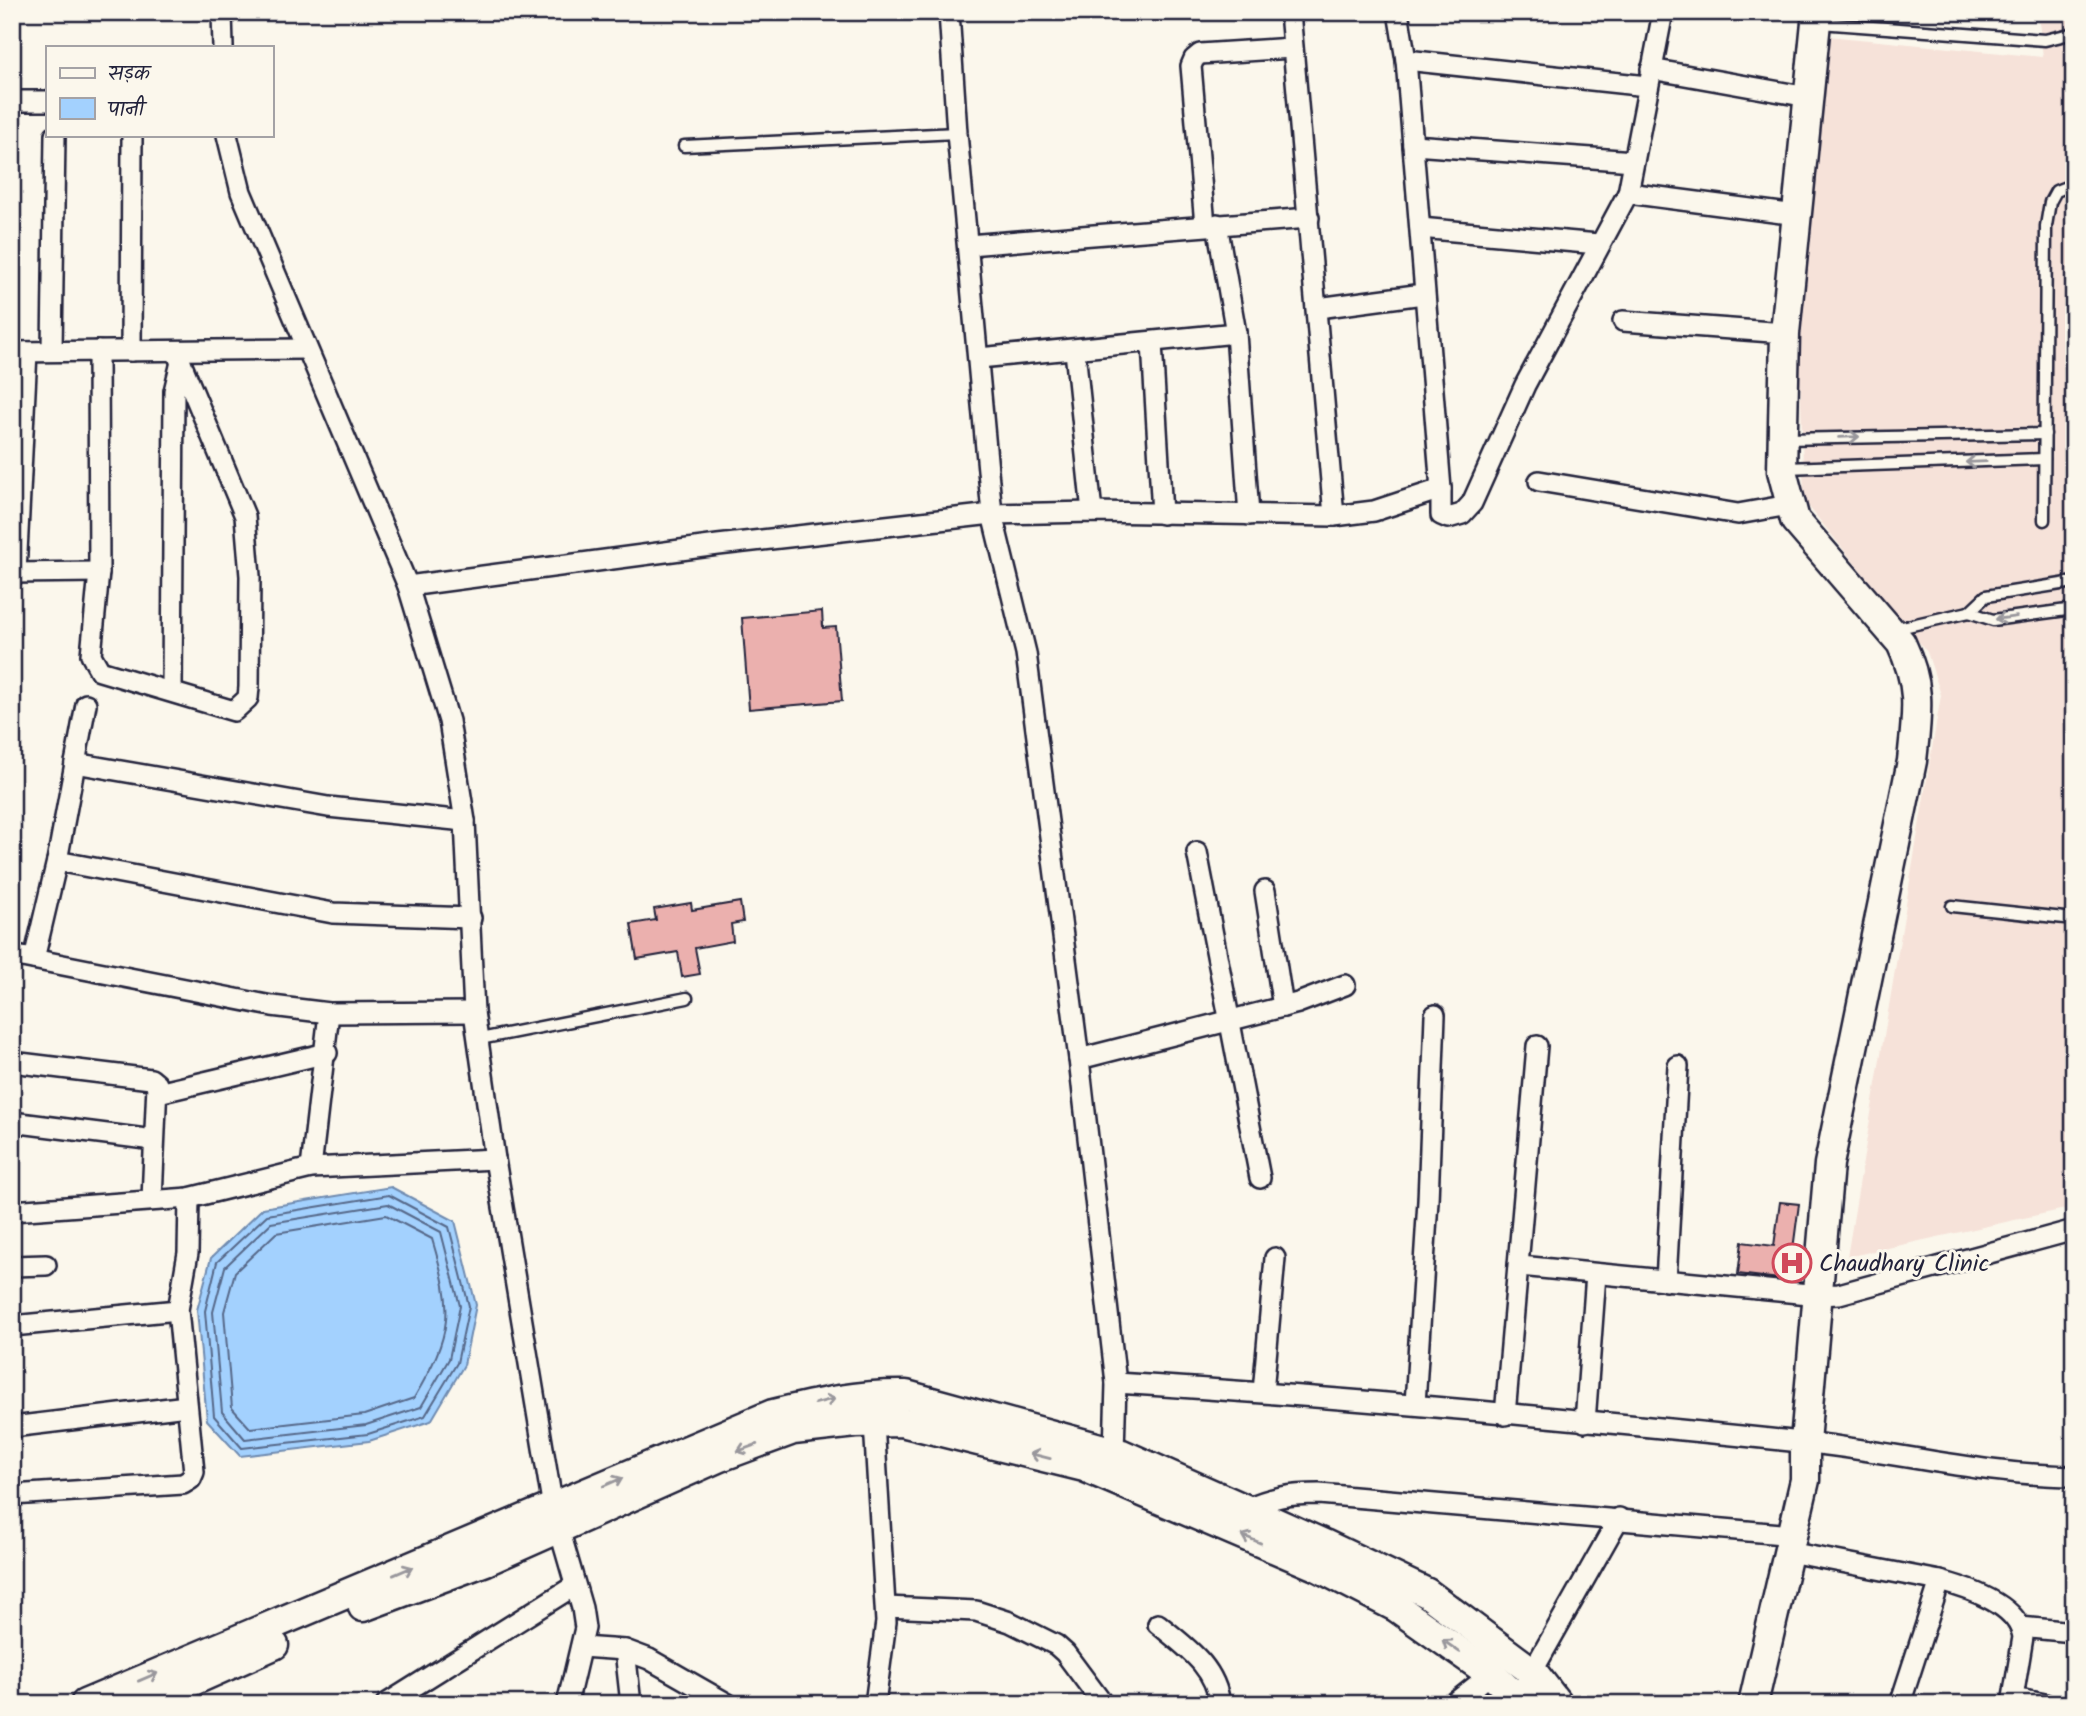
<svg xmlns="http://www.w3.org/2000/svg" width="2086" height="1716" font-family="Kalam,'Playpen Sans Deva',sans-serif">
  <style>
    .built { fill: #f6e2d9 }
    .water { fill: #a3d1fe; stroke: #6f8bb0; stroke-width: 2 }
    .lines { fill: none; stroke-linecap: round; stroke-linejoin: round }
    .shore { stroke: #566889; stroke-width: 2 }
    .building { fill: #ebb0ae; stroke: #22223b; stroke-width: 2 }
    .lane-casing { stroke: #22223b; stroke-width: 15 }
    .street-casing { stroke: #22223b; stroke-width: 24 }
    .secondary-casing { stroke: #22223b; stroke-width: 33 }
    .lane { stroke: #fbf7ec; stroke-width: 10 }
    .street { stroke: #fbf7ec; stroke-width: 19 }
    .secondary { stroke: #fbf7ec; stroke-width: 28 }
    .oneway { stroke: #99979c }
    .labels { text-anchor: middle; stroke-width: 6; stroke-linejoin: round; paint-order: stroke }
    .poi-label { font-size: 24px; fill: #22223b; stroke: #fbf7ec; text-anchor: start }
  </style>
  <rect width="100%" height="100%" fill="#fbf7ec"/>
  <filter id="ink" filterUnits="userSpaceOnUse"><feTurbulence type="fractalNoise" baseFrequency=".0143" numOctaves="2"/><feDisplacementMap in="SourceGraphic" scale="14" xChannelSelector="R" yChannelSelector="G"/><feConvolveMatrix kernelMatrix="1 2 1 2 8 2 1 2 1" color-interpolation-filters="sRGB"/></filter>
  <g filter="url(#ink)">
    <path class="built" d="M2038,12H2074V1207L1847,1257L1941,695L1927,652L1804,501L1799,337L1828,36L2043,57Z"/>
    <path class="water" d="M391,1187L455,1221L476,1305L464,1365L431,1421L369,1441L240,1456L207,1420L197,1310L211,1258L263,1208Z"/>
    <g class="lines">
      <g class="shore">
        <path d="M389,1195L449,1227L469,1306L457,1363L425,1416L368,1434L242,1448L214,1416L205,1311L217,1262L267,1215Z"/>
        <path d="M388,1204L441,1232L460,1306L449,1359L421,1407L366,1425L245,1439L222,1412L213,1312L225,1267L271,1223Z"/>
        <path d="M386,1215L432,1239C454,1312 453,1332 414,1398L364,1415L250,1428L232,1408L224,1312L235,1272L276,1233Z"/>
      </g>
    </g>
    <g class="building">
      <path d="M822,611L823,628L836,627L842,701L749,709L742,618Z"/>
      <path d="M740,902L743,922L731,924L733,941L695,948L700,974L682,977L678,952L637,959L631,924L656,920L654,909L691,903L692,910Z"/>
      <path d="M1780,1202L1799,1204L1789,1280L1738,1274L1742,1242L1774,1246Z"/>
    </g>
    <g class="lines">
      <defs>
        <g id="lane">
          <path d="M1820,23L2045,40L2074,33"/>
          <path d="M684,146L957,133"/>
          <path d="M1785,439L2045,434"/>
          <path d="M1786,468L2044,459"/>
          <path d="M2044,520L2046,226L2050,202L2056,191L2074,184"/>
          <path d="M2074,582L1986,596L1969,612L1993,620L2074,609"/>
          <path d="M1894,629L1969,612"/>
          <path d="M1952,906L2074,919"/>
          <path d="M480,1039L687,998"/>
        </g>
        <g id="street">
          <path d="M222,12L223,47"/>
          <path d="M949,12L957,133L992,514L1026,653L1079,1059L1116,1383L1114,1452L1110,1462"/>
          <path d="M1290,12L1334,516"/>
          <path d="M1398,12L1406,60L1441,489V515L1448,518L1462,514L1472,503L1525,385L1628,193L1663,12"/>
          <path d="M1406,60L1647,86"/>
          <path d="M1651,69L1808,97"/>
          <path d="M12,101H47"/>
          <path d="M227,135L241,192L408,586L449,721L465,821L474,1012L495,1159L553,1508L582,1608L585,1628L567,1704"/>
          <path d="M1413,145L1634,161"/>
          <path d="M1628,193L1797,215"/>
          <path d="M1217,224L1236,333L1249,515"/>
          <path d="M1205,225L1191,66L1194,59L1200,54L1292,48"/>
          <path d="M1420,228L1598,244"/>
          <path d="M968,245L1309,218"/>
          <path d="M1318,308L1423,294"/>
          <path d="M1623,321L1785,333"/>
          <path d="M1152,343L1162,514"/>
          <path d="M52,351L55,135"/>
          <path d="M98,351L99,572L91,655L100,671L234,711L248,698L249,687L250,576L245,516L176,351"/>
          <path d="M131,351L132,135"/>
          <path d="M1075,351L1092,512"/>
          <path d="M12,352L307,349"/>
          <path d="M979,358L1236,333"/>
          <path d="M1539,481L1738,514L1789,505"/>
          <path d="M12,573L99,572"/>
          <path d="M16,573L27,352"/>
          <path d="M408,586L718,545L992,514L1092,512L1334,516L1374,511L1441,489"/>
          <path d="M172,691L174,391L181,362"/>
          <path d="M75,763L328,807L465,821"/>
          <path d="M1197,852L1260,1178"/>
          <path d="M57,861L333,913L471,918"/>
          <path d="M1265,891L1283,1007"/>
          <path d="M12,955L272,1006L329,1013L474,1012"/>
          <path d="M34,959L57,861L86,704"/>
          <path d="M1079,1059L1298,1003L1345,985"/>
          <path d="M12,1062L151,1079L157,1084L152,1199"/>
          <path d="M158,1093L327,1053"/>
          <path d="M12,1122L154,1140"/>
          <path d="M311,1168L329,1013"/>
          <path d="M12,1211L189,1198L311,1168L495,1159"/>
          <path d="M12,1266L46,1265"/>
          <path d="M1520,1266L1819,1295L1839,1294L2074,1230"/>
          <path d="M1666,1281L1678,1066"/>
          <path d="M12,1326L178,1310"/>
          <path d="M1116,1383C1345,1397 1573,1419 1801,1442C1893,1451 1981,1475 2074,1476"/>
          <path d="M1263,1392L1275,1258"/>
          <path d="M1415,1404L1428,1201L1435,1015"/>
          <path d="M1505,1415L1537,1046"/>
          <path d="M1585,1422L1596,1274"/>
          <path d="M874,1423L886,1622L875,1704"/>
          <path d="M12,1427L187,1406"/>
          <path d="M12,1495L183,1484L191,1479L194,1472L178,1310L188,1253L189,1198"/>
          <path d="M1245,1509C1271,1497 1291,1494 1319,1494L1793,1535"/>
          <path d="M1789,1552L1940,1581L1900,1704"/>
          <path d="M1940,1581C1967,1588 2018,1604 2023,1637L2012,1704"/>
          <path d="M886,1607L976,1611L1010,1622L1056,1645L1065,1653L1103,1704"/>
          <path d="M1158,1624C1187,1648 1215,1666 1220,1704"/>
          <path d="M2020,1627L2074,1632"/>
          <path d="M581,1647L625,1650L649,1659L728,1704"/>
          <path d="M625,1650L631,1704"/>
          <path d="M1518,1697L1619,1518"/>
          <path d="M2013,1698L2045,1704"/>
          <path d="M386,1704L574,1586"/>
          <path d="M1453,1704L1491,1674"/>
        </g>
        <g id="secondary">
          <path d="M363,1607L486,1561L720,1457L793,1430L856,1423L901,1422L1084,1467L1318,1567L1396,1607L1491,1674L1524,1704"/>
          <path d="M85,1704L773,1414C818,1403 859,1394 906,1395L1122,1454L1324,1544L1427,1593L1534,1673L1558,1704"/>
          <path d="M141,1704L274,1645"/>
          <path d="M1753,1704L1805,1480V1442L1829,1164L1912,761C1917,713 1922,687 1901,643L1795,520L1782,471L1785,333L1817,12"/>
        </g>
      </defs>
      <use href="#lane" class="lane-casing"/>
      <use href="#street" class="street-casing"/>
      <use href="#secondary" class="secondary-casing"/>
      <use href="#lane" class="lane"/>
      <use href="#street" class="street"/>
      <use href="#secondary" class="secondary"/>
    </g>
    <defs><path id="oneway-shaft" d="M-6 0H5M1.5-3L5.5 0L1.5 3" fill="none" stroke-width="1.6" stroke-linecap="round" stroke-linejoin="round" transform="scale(1.75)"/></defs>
    <g class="oneway">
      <use href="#oneway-shaft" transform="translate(1849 437) rotate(-2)"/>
      <use href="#oneway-shaft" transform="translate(1976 462) rotate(178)"/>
      <use href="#oneway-shaft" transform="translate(2006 618) rotate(173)"/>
      <use href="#oneway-shaft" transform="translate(825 1401) rotate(-14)"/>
      <use href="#oneway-shaft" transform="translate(747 1448) rotate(160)"/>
      <use href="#oneway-shaft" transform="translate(1040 1456) rotate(-166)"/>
      <use href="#oneway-shaft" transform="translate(613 1482) rotate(-23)"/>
      <use href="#oneway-shaft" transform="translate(1251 1539) rotate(-157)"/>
      <use href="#oneway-shaft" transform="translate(403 1571) rotate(-23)"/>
      <use href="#oneway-shaft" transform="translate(1451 1646) rotate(-145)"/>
      <use href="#oneway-shaft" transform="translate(148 1677) rotate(-23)"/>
    </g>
  </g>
  <defs>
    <symbol id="hospital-ring" viewBox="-11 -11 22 22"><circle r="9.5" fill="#fbf7ec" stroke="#d1495b" stroke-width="1.5"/><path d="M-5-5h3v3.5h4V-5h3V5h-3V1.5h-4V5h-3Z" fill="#d1495b"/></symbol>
  </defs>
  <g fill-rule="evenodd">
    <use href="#hospital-ring" x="1770" y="1241" width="44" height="44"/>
  </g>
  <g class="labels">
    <g class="poi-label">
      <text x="1819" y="1271">Chaudhary Clinic</text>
    </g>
  </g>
  <rect width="2086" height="1716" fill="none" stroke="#fbf7ec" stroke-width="42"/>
  <rect x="21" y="21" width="2044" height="1674" fill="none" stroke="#22223b" stroke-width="2.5" filter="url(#ink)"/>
  <rect x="46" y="46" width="228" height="91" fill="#fbf7ec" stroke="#a4a2a5" stroke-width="2"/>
  <rect x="60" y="68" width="35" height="10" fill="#fbf7ec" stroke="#a4a2a5" stroke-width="2"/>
  <text x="108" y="80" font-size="21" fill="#22223b">सड़क</text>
  <rect x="60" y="98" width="35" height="21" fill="#a3d1fe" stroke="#a4a2a5" stroke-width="2"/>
  <text x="108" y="116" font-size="21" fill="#22223b">पानी</text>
</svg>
